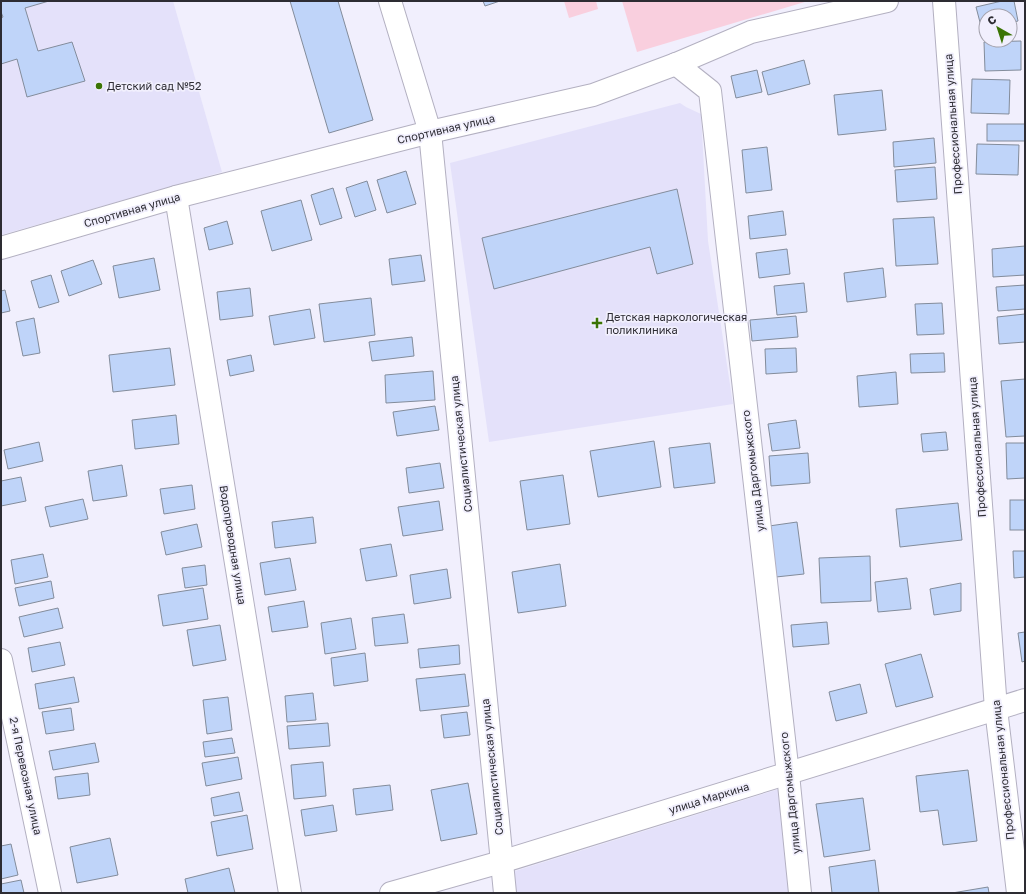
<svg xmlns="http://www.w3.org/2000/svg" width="1026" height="894" font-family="'Golos Text',sans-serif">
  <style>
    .built { fill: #e4e1fa }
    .green { fill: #f9cfde }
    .building { fill: #bfd4f9; stroke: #838c9b }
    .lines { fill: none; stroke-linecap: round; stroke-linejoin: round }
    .minor-casing { stroke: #b3b0c1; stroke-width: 24 }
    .tertiary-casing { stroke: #b3b0c1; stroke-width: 24 }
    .minor { stroke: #fff; stroke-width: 22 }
    .tertiary { stroke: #fff; stroke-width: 22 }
    .poi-dot { fill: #3b7404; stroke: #f1effd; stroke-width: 1.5 }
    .labels { text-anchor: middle; stroke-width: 3.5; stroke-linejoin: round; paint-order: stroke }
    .poi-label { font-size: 11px; fill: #2d2c33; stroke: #f1effd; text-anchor: start }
    .street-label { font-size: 11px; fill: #2d2c33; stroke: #f1effd }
  </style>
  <rect width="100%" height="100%" fill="#f1effd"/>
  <g class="built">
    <path d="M1,1H173L222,172L1,235Z"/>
    <path d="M680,103L686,107L701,114L708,241L733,404L489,442L450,163Z"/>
    <path d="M779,789L790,893H514L512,872Z"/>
  </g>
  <g class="green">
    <path d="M564,1H596L598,9L569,18Z"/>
    <path d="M622,1H808L637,52Z"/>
  </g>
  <g class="building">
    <path d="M1,1H49L25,8L38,51L72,42L85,81L27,97L17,59L1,64V18L3,17L1,12Z"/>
    <path d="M290,1H338L373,120L329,133Z"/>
    <path d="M483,1H500L485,6Z"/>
    <path d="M1002,1H1014L1018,21L1010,23V16H986V29L982,30L976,7Z"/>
    <path d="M1021,41V70L985,71L984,42Z"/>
    <path d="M804,60L810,84L768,95L762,72Z"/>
    <path d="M757,70L762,92L736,98L731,76Z"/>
    <path d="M972,79L1010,80L1009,114L971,113Z"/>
    <path d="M882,90L886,130L838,135L834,95Z"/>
    <rect x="987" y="124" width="38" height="17"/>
    <path d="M934,138L936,163L894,167L893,142Z"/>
    <path d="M977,144L1019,145L1018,175L976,174Z"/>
    <path d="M767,147L772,190L746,193L742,150Z"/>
    <path d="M935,167L937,199L897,202L895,170Z"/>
    <path d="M406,171L416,204L387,213L377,180Z"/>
    <path d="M367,181L376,210L355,217L346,188Z"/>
    <path d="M333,188L342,218L320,225L311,195Z"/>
    <path d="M677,189L693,264L657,274L650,247L494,289L482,238Z"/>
    <path d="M301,200L312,240L272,251L261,211Z"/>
    <path d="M783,211L786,235L750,239L748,216Z"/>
    <path d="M934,217L938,264L896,266L893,219Z"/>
    <path d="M227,221L233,244L209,250L204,228Z"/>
    <path d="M1025,246V275L993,277L992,249Z"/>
    <path d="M787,249L790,274L759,278L756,253Z"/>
    <path d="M421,255L425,281L392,285L389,259Z"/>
    <path d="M154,258L160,290L119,298L113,266Z"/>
    <path d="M93,260L102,284L69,296L61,271Z"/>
    <path d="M883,268L886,297L847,302L844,273Z"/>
    <path d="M51,275L59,302L39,308L31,281Z"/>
    <path d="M804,283L807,312L777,315L774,286Z"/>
    <path d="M1025,285V309L998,311L996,287Z"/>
    <path d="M250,288L253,316L220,320L217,292Z"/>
    <path d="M5,290L10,311L1,313V291Z"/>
    <path d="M371,298L375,335L324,342L319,304Z"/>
    <path d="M942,303L944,334L917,335L915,304Z"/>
    <path d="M310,309L315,338L274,345L269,316Z"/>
    <path d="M1025,314V342L999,344L997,317Z"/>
    <path d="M796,316L798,337L752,341L750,320Z"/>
    <path d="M34,318L40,353L23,356L16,322Z"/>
    <path d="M412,337L414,356L372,361L369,342Z"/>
    <path d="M170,348L175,385L113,392L109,355Z"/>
    <path d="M796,348L797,372L766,374L765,349Z"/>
    <path d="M944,353L945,372L911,373L910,354Z"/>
    <path d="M251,355L254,371L230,376L227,360Z"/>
    <path d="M433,371L435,400L386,403L385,375Z"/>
    <path d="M896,372L898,404L859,407L857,376Z"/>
    <path d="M1025,379V436L1006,437L1001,381Z"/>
    <path d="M435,406L439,430L397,436L393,412Z"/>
    <path d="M176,415L179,444L135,449L132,420Z"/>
    <path d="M796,420L800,448L772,451L768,424Z"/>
    <path d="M946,432L948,450L923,452L921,434Z"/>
    <path d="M654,441L661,487L598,497L590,451Z"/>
    <path d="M39,442L43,461L8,469L4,450Z"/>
    <path d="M710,443L715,483L674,488L669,448Z"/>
    <path d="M1006,443H1025V478L1007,479Z"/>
    <path d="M808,453L810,483L771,486L769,456Z"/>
    <path d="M440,463L444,488L409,493L406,468Z"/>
    <path d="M122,465L127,496L93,501L88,471Z"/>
    <path d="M563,475L570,524L527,530L520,481Z"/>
    <path d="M21,477L26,501L1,506V481Z"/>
    <path d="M192,485L195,509L164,514L160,489Z"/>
    <path d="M83,499L88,519L50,527L45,507Z"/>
    <rect x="1010" y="500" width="15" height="30"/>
    <path d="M439,501L443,530L403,536L398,507Z"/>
    <path d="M958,503L962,540L900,547L896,509Z"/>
    <path d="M313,517L316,543L275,548L272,522Z"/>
    <path d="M797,522L804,574L776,577L769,526Z"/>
    <path d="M197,524L202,547L166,555L161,532Z"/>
    <path d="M391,544L397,576L366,581L360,549Z"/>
    <path d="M1013,551H1025V577L1014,578Z"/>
    <path d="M43,554L48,577L15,584L11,560Z"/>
    <path d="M870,556L871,601L821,603L819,558Z"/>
    <path d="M290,558L296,590L265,595L260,563Z"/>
    <path d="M560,564L566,606L518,613L512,572Z"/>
    <path d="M205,565L207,585L185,588L182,568Z"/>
    <path d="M447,569L451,598L414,604L410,575Z"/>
    <path d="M907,578L911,609L878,612L875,582Z"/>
    <path d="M51,581L54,598L19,606L15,588Z"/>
    <path d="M961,583V611L934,615L930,589Z"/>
    <path d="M203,588L208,619L163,626L158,595Z"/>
    <path d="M304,601L308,627L272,632L268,607Z"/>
    <path d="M58,608L63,628L24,637L19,617Z"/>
    <path d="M404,614L408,643L375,646L372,618Z"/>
    <path d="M351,618L356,649L325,654L321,623Z"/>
    <path d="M827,622L829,644L793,647L791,625Z"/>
    <path d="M220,625L226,660L193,666L187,630Z"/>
    <path d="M1025,632V661L1022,662L1018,633Z"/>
    <path d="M60,642L65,665L32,672L28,648Z"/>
    <path d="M459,645L460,664L420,668L418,649Z"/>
    <path d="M365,653L368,681L334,686L331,658Z"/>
    <path d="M921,654L933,697L896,707L885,664Z"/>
    <path d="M465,674L469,706L420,711L416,679Z"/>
    <path d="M74,677L79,702L39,709L35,684Z"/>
    <path d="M860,684L867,713L836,721L829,692Z"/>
    <path d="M313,693L316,720L287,722L285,696Z"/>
    <path d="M228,697L232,730L207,734L203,700Z"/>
    <path d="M71,708L74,730L46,734L42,712Z"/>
    <path d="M467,712L470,735L444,738L441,715Z"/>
    <path d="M328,723L330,746L289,749L287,726Z"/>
    <path d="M232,738L235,753L205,757L203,742Z"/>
    <path d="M95,743L99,762L53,770L49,751Z"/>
    <path d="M238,757L242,779L206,786L202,763Z"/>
    <path d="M323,762L326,796L294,799L291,765Z"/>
    <path d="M968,770L977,841L943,845L938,810L920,812L916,776Z"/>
    <path d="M88,773L90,795L58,799L55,777Z"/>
    <path d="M468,783L477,834L441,841L431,790Z"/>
    <path d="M390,785L393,810L356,815L353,789Z"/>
    <path d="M239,792L243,811L214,816L211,798Z"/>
    <path d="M863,798L870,850L824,857L816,804Z"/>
    <path d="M333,805L337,831L305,836L301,810Z"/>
    <path d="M247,815L253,849L217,856L211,822Z"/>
    <path d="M110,838L118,875L77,883L70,847Z"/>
    <path d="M11,844L18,875L1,879V846Z"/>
    <path d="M875,860L879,893H832L829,867Z"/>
    <path d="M229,868L235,893H188L185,879Z"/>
    <path d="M21,880L24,893H1V884Z"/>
    <path d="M988,887L989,893H952Z"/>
  </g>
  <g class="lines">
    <defs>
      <g id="minor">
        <path d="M390,1L430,132L505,893"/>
        <path d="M944,1L996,709L1018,893"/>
        <path d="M676,64L710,91L788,774L800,893"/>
        <path d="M176,197L290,893"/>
        <path d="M1,248L176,197L430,132L593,95L676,64L751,32L887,1"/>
        <path d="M1,660L50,893"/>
      </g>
      <path id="tertiary" d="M391,893L501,862L1025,700"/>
    </defs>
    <use href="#minor" class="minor-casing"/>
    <use href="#tertiary" class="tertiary-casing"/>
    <use href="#minor" class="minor"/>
    <use href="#tertiary" class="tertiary"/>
  </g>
  <g class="poi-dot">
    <circle cx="99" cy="86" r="4"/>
    <path d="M595 317h4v4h4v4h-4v4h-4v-4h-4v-4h4z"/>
  </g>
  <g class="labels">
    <g class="poi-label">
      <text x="107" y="90">Детский сад №52</text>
      <text x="606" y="321">Детская наркологическая<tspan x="606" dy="13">поликлиника</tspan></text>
    </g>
    <g class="street-label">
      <text transform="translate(953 124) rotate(-94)" y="4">Профессиональная улица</text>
      <text transform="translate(446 129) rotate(-13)" y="4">Спортивная улица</text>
      <text transform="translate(132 210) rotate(-16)" y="4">Спортивная улица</text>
      <text transform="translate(461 444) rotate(-96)" y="4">Социалистическая улица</text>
      <text transform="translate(977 447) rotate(-94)" y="4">Профессиональная улица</text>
      <text transform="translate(753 471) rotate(-97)" y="4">улица Даргомыжского</text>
      <text transform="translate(233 545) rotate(81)" y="4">Водопроводная улица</text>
      <text transform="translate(492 767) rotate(-96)" y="4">Социалистическая улица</text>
      <text transform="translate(1003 770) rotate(-96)" y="4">Профессиональная улица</text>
      <text transform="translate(26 776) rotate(78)" y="4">2-я Перевозная улица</text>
      <text transform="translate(790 793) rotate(-96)" y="4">улица Даргомыжского</text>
      <text transform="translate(709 798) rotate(-17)" y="4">улица Маркина</text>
    </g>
  </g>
  <rect width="1026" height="894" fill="none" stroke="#2d2c33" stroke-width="4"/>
  <g transform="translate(998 28) rotate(321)"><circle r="19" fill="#f1effd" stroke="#a3a1ac"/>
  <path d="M0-3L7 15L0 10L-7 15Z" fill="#3b7404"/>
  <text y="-6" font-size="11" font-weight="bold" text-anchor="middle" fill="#2d2c33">С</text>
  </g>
</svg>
